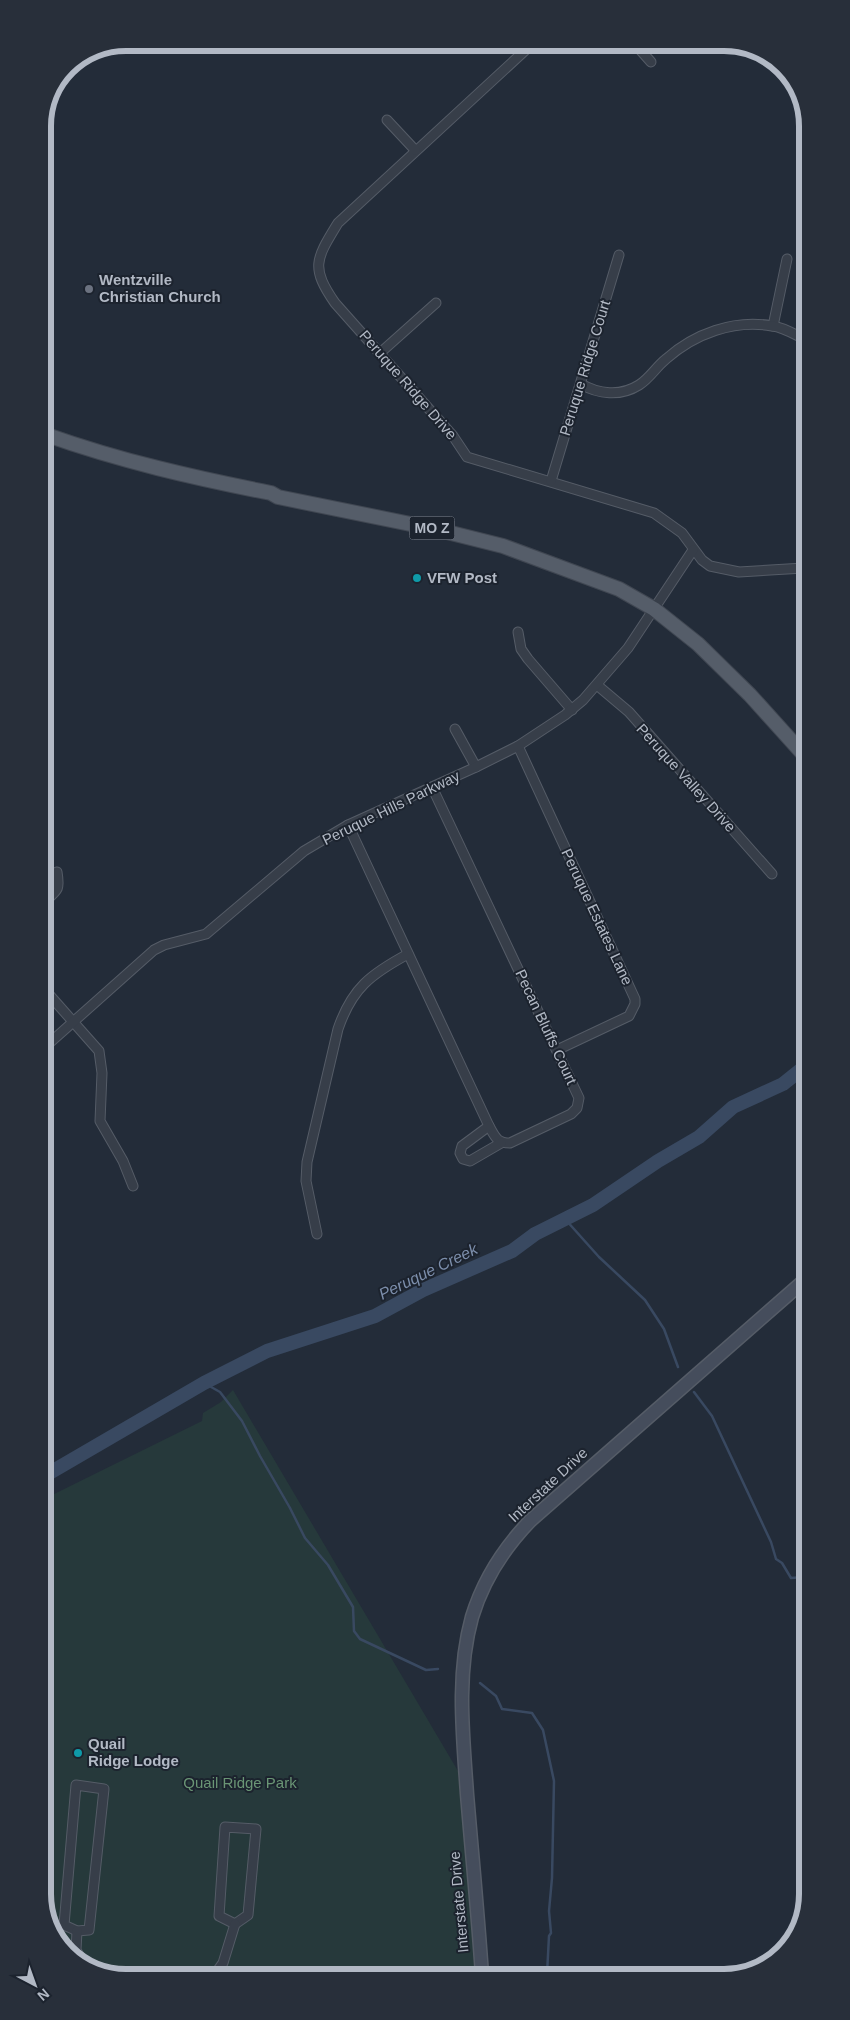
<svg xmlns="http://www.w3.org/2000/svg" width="850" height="2020" font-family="Arial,sans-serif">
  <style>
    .green { fill: #26393b }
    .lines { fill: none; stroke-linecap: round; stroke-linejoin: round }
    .stream { stroke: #394961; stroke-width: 2.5 }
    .river { stroke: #394961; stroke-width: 14 }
    .minor-casing { stroke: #555c67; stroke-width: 11 }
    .secondary-casing { stroke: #555c67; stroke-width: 15 }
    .primary-casing { stroke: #404752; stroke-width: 16 }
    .minor { stroke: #373e49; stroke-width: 9 }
    .secondary { stroke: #454d5c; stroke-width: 12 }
    .primary { stroke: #555d69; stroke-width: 14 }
    .worship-dot { fill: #6b7280; stroke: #1c232e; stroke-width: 2 }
    .culture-dot { fill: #0f9aa8; stroke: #1c232e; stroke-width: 2 }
    .labels { text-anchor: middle; stroke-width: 4; stroke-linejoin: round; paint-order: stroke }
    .shield { fill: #1c232e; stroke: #858c98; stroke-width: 1 }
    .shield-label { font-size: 14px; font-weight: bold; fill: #b2b9c5 }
    .poi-label { font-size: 15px; font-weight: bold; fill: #b2b9c5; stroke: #1c232e; text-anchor: start }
    .street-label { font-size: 15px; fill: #b2b9c5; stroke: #1c232e }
    .park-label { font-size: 15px; fill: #6a9575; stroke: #1c232e }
    .water-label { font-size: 16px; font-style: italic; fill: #7c8eab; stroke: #1c232e }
    .rim { fill: none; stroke: #b2b9c5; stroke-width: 6 }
  </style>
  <rect width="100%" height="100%" fill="#232c39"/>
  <path class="green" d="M233,1390L458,1771L477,1975L120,1977L75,1960L47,1921L46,1498L202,1421L203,1413L221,1402Z"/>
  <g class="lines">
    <g class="stream">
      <path d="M565,1219L599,1257L645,1300L664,1329L678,1367"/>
      <path d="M204,1383L220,1392L242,1421L260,1456L290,1508L305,1538L328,1565L353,1607L354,1631L360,1639L426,1670L438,1669"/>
      <path d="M694,1392L712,1416L771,1542L776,1559L782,1563L791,1578L804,1577L807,1582"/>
      <path d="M480,1683L496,1696L502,1709L532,1713L543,1730L554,1781L552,1878L549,1911L551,1933L549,1936L547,1974"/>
    </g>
    <path class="river" d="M46,1475L204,1383L267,1351L375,1316L423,1290L512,1251L535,1234L593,1205L658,1161L699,1137L733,1107L783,1084L803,1068L805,1063"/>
    <defs>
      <g id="minor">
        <path d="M635,44L651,62"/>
        <path d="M531,45L338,223C316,259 310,267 335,303L453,436L467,457L654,513L682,533L702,560L710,566L739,572L804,568"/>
        <path d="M387,120L415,150"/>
        <path d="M773,326L787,259"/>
        <path d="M380,353L436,303"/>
        <path d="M581,384C598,394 620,397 639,385C650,378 656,367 666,359C694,334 734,319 772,326C783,327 794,334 804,339"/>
        <path d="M551,481L619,255"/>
        <path d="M518,632L521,649L528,659L572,710"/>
        <path d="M597,685L629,712L772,874"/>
        <path d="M455,729L476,767"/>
        <path d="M518,746L635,999V1004L629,1016L557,1050"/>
        <path d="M348,825L489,1126C495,1137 497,1143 510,1143L571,1114L577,1108L579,1098L432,787"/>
        <path d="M44,902C58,890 60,890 57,872"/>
        <path d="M45,990L99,1051L102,1073L100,1121L123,1161L133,1186"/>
        <path d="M45,1047L154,950L164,945L206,934L304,851L348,825L476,767L518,746L565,715L583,700L628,648L693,550"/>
        <path d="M489,1126L462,1146L460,1153L463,1159L470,1161L501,1143"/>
        <path d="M317,1234L306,1181L307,1162L338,1029C352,988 371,974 408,954"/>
        <path d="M76,1785L104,1789L89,1930L77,1931L64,1925Z"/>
        <path d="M225,1827L256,1829L248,1915L235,1924L219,1916Z"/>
        <path d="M77,1931L76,1950L84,1964"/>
        <path d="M213,1977L223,1963L235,1924"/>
      </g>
      <path id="secondary" d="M482,1975C478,1915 472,1854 467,1794C463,1736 456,1674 472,1617C483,1581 504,1548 530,1521L806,1279"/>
      <path id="primary" d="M43,435H47C120,461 195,478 271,493L278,497L435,529L503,546L619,589L654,609L698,644L750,695L805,756"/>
    </defs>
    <use href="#minor" class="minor-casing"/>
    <use href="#secondary" class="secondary-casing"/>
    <use href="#primary" class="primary-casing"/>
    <use href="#minor" class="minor"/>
    <use href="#secondary" class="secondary"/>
    <use href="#primary" class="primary"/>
  </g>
  <circle class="worship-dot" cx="89" cy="289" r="5"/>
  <g class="culture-dot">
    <circle cx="417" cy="578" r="5"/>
    <circle cx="78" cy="1753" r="5"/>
  </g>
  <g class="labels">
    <rect class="shield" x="409.5" y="516.5" width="45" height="23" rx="4"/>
    <g class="shield-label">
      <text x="432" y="533">MO Z</text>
    </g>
    <g class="poi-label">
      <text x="99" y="285">Wentzville<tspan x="99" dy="17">Christian Church</tspan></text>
      <text x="427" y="583">VFW Post</text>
      <text x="88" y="1749">Quail<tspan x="88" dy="17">Ridge Lodge</tspan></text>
    </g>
    <g class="street-label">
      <text transform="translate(585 368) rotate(-73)" y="5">Peruque Ridge Court</text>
      <text transform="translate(408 385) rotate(49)" y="5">Peruque Ridge Drive</text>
      <text transform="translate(686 778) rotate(48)" y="5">Peruque Valley Drive</text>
      <text transform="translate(391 808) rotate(-26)" y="5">Peruque Hills Parkway</text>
      <text transform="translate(597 917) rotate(65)" y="5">Peruque Estates Lane</text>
      <text transform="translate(546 1027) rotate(65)" y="5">Pecan Bluffs Court</text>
      <text transform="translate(548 1485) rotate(-43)" y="5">Interstate Drive</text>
      <text transform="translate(459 1902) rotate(-95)" y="5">Interstate Drive</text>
    </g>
    <g class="park-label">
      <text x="240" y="1788">Quail Ridge Park</text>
    </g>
    <g class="water-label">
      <text transform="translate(428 1271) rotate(-26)" y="6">Peruque Creek</text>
    </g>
  </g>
  <path d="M0 0H850V2020H0ZM126 51H724A75 75 0 0 1 799 126V1894A75 75 0 0 1 724 1969H126A75 75 0 0 1 51 1894V126A75 75 0 0 1 126 51Z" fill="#282f3a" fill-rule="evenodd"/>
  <path class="rim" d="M126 51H724A75 75 0 0 1 799 126V1894A75 75 0 0 1 724 1969H126A75 75 0 0 1 51 1894V126A75 75 0 0 1 126 51Z"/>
  <g transform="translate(35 1985) rotate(139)" stroke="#1c232e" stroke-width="4" paint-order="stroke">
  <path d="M0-4L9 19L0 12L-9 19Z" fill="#b2b9c5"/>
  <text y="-8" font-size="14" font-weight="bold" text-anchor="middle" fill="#b2b9c5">N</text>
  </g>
</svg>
